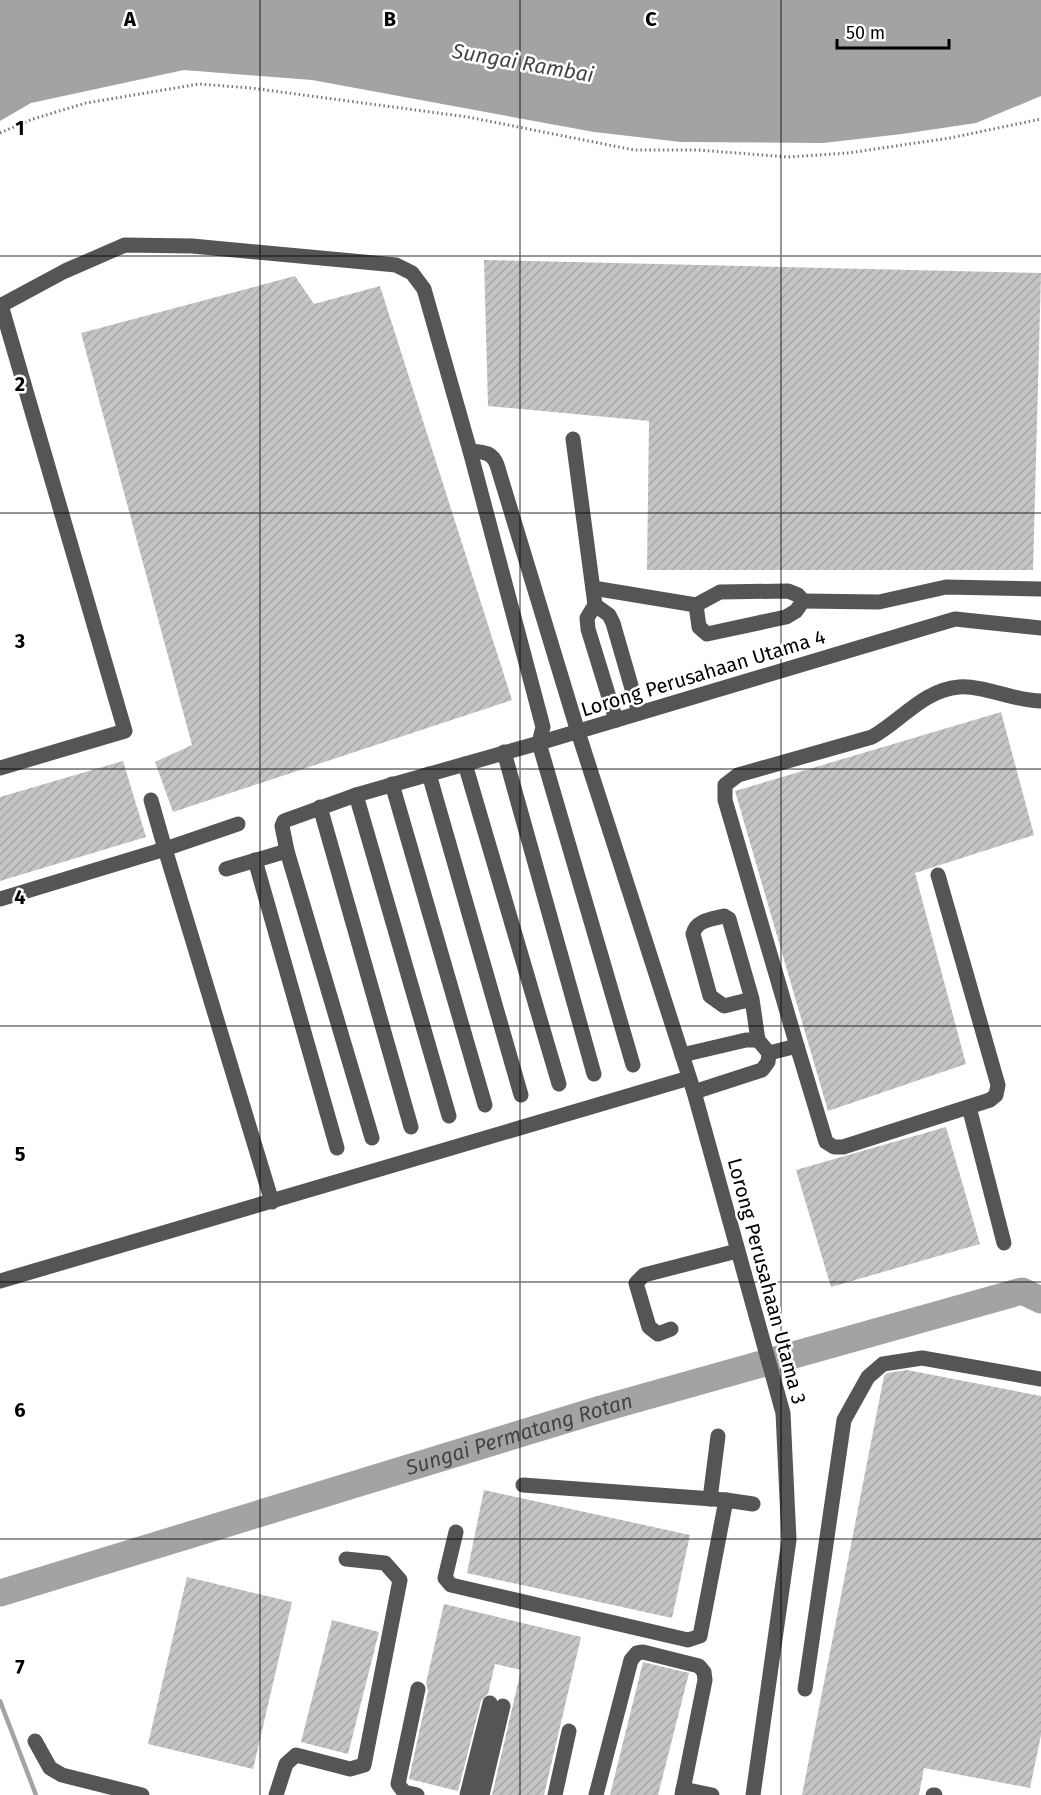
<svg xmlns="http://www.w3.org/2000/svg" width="1041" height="1795" font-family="'Fira Sans',sans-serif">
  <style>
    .water { fill: #a3a3a3 }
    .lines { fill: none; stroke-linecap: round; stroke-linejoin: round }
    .stream { stroke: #a3a3a3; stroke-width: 4.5 }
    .river { stroke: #a3a3a3; stroke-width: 27 }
    .building { fill: url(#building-hatch) }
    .path { stroke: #777; stroke-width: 3; stroke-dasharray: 1.5 3; stroke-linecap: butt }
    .minor { stroke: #555; stroke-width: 15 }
    .grid { fill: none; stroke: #000; stroke-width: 1.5; stroke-opacity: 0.55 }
    .labels { text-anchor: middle; stroke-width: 5; stroke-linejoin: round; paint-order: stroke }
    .street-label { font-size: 20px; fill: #000; stroke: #fff }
    .water-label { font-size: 21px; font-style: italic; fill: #444; stroke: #fff }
    .grid-label { font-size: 20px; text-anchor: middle; font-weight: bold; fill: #000; stroke: #fff; stroke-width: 5; stroke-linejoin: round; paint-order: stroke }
  </style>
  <defs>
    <pattern id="building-hatch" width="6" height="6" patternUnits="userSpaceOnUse" patternTransform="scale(1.5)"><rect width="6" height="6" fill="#c4c4c4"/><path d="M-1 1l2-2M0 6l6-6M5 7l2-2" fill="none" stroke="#a7a7a7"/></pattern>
  </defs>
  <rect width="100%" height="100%" fill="#fff"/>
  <path class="water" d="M0,0H1041V96L976,123L902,134L823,143L681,142L594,132L312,80L184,70L31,103L0,121Z"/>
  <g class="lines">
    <path class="stream" d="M0,1701L36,1795"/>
    <path class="river" id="s1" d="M0,1593L601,1409L1022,1291L1041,1300"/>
  </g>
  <g class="building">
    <path d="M484,260L1041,273L1033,570H647L649,421L488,406Z"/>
    <path d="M295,276L314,304L380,286L512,700L173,812L155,762L192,745L81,333Z"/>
    <path d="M1001,712L1034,835L915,873L966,1064L828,1111L735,791Z"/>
    <path d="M123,761L146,837L0,881V797Z"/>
    <path d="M946,1127L980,1244L831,1287L796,1170Z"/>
    <path d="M907,1370L1041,1396V1735L1030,1788L924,1768L919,1795H802L884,1376L887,1373Z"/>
    <path d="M484,1490L690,1535L672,1618L467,1573Z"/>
    <path d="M187,1577L292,1602L253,1769L148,1744Z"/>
    <path d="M444,1604L581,1637L544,1795H492L521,1670L495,1664L488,1694L481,1701L458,1791L409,1779L428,1691L426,1683Z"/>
    <path d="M332,1620L379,1632L348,1754L301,1742Z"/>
    <path d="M643,1662L689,1673L658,1795H610Z"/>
  </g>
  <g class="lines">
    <path class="path" d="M0,133L33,119L86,103L199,84L251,88L468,117L634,150H698L788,157L848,153L950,138L1041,119"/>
    <g class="minor">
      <path d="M0,306L65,271L125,245L192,246L396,265L412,273L424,289L470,451L543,727L539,743L356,795L284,821L282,826L287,851L372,1138"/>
      <path d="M573,439L595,605L587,618L588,629L616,720"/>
      <path d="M470,451C484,452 492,452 497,465L578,732L694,1092L783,1413L789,1540L753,1795"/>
      <path d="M593,588L696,605L720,592L788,591L798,595L803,601"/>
      <path d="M803,601L879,602L946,587L1041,589"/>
      <path d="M595,605L609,615L613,623L639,713"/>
      <path d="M696,605L699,627L707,634L786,617L796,611L803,601"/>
      <path d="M504,752L594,1074"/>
      <path d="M465,764L559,1084"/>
      <path d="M0,768L125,731L1,305"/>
      <path d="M429,774L521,1095"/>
      <path d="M392,784L485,1105"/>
      <path d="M356,795L449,1116"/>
      <path d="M151,800L165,849L238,824"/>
      <path d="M320,807L411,1127"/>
      <path d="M255,860L337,1148"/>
      <path d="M226,869L287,851"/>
      <path d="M0,899L165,849L272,1202"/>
      <path d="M797,1046L725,800V785L738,775L872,737C901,721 923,690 959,687C984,685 1014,701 1041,701"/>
      <path d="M769,1053L797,1046L826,1142L834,1147H843L990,1100L996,1095L998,1085L938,875"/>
      <path d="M682,1055L746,1040H758"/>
      <path d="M633,1065L539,743L955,619L1041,628"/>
      <path d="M694,1092L762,1070L768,1062L769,1053L758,1040L752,999L729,919L724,916C712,919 696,920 693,934L710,996L724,1006L752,999"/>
      <path d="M969,1107L1004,1243"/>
      <path d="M0,1281L689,1078"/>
      <path d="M671,1329L658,1334L649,1327L636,1283L644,1275L737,1251"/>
      <path d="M523,1485L726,1500"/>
      <path d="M710,1499L718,1436"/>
      <path d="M456,1532L445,1578L451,1585L688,1640L700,1636L726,1500L753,1504"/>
      <path d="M805,1689L844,1420L868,1377L883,1364L922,1358L1041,1379"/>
      <path d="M35,1741L50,1768L62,1775L142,1795"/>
      <path d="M683,1789L712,1795"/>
      <path d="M276,1795L286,1764L296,1755L350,1769L364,1765L400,1580L385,1563L346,1559"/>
      <path d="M417,1795L404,1792L398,1784L418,1689"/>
      <path d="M467,1795L490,1703"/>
      <path d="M482,1795L503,1706"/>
      <path d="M555,1795L569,1731"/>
      <path d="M596,1795L631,1660L637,1653L643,1652L699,1666L704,1672L705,1680L682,1795"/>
      <path d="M933,1795H935"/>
    </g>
  </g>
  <path class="grid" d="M260,0V1795M520,0V1795M781,0V1795M0,256H1041M0,513H1041M0,769H1041M0,1026H1041M0,1282H1041M0,1539H1041"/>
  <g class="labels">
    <g class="street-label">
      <text transform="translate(703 673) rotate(-17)" y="7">Lorong Perusahaan Utama 4</text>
      <text transform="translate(767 1281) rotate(75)" y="7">Lorong Perusahaan Utama 3</text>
    </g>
    <g class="water-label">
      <text transform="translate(523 63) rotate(10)" y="7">Sungai Rambai</text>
      <text dy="7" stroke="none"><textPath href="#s1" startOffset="543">Sungai Permatang Rotan</textPath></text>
    </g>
  </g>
  <g class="grid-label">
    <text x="130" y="26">A</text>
    <text x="390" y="26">B</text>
    <text x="651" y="26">C</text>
    <text x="20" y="135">1</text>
    <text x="20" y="391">2</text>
    <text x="20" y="648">3</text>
    <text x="20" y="904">4</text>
    <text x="20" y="1161">5</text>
    <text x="20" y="1417">6</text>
    <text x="20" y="1674">7</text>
  </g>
  <path d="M837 39v9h112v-9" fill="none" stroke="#000000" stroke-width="3"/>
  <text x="846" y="39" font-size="18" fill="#000000" stroke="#ffffff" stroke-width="4.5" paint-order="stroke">50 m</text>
</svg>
